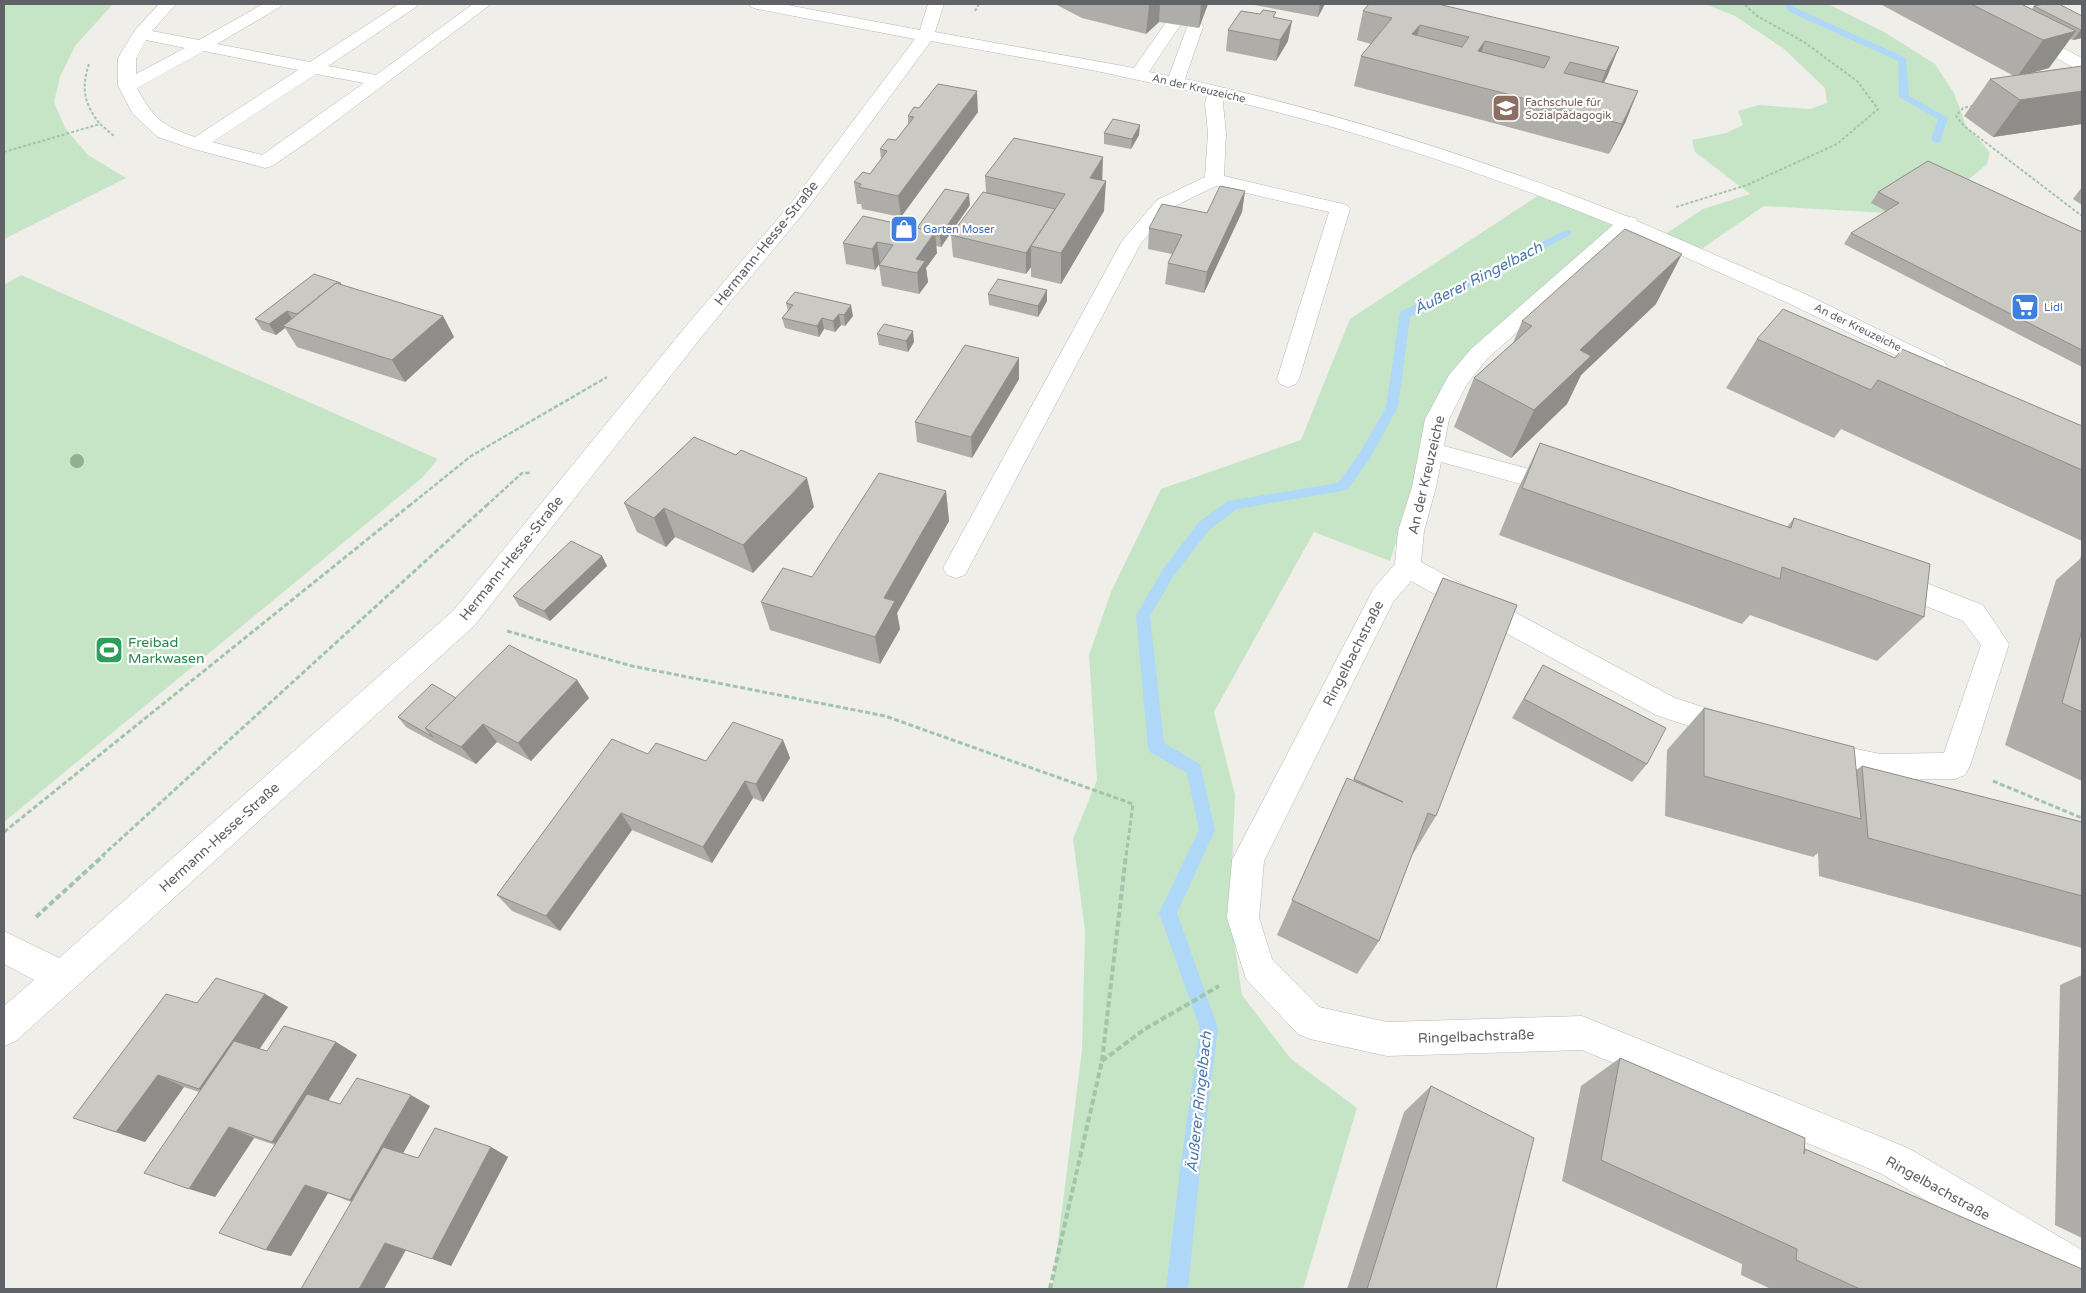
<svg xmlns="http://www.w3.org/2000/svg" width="2086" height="1293" font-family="'Varela Round',sans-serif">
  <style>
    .green { fill: #c6e5c7 }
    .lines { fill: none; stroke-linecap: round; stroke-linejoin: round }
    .stream { fill: #afd7f8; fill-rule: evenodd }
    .minor-casing { stroke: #b4b7bb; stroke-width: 1 }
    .path-far3 { stroke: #a0c5ab; stroke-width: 2; stroke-dasharray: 3 2; stroke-linecap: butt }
    .path-far2 { stroke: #a0c5ab; stroke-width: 2.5; stroke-dasharray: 4.5 2; stroke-linecap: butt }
    .path-far1 { stroke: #a0c5ab; stroke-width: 3; stroke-dasharray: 5 2.5; stroke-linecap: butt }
    .path { stroke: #a0c5ab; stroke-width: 4; stroke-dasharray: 6 3; stroke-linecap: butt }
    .minor { fill: #fff; fill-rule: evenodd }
    .tree { fill: #8db28c }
    .wall { fill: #afada9 }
    .shaded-wall { fill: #8e8d89 }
    .building { fill: #cbc9c4; stroke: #8e8d89; fill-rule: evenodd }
    .labels { text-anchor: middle; stroke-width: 4.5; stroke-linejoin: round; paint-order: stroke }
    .far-street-label { font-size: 11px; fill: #5f6266; stroke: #fff }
    .far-education-label { font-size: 11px; fill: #785e54; stroke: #fff; text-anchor: start }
    .far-shop-label { font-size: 11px; fill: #366cbe; stroke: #fff; text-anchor: start }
    .street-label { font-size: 14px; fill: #5f6266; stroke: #fff }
    .leisure-label { font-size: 14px; fill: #27864d; stroke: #fff; text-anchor: start }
    .water-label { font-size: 15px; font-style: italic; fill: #4c78aa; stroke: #fff }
  </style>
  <rect width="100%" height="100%" fill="#f0eee8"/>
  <g class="green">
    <path d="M4,4H113L75,46L60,77L54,102L65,128L88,155L126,178L4,239Z"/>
    <path d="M1705,4H1828L1886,33L1935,64L1954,93L1967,128L1979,139L1990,153L1987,164L1955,191L1921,215L1764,206L1697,252L1661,237L1703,209L1750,194L1695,152L1692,140L1726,133L1743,125L1738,111L1759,105L1810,109L1827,103L1825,88L1784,49L1735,16Z"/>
    <path d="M1539,195L1619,228L1568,264L1499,328L1422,461L1390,561L1314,532L1214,712L1235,795L1230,913L1242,995L1291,1059L1357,1108L1303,1289H1052L1082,1050L1085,931L1073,839L1097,780L1089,655L1111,592L1161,489L1301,440L1350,319Z"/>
    <path d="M21,275L438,459L423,477L4,822V285Z"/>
  </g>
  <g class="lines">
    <g class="stream">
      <path d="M1783,4H1792L1796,8L1906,58L1909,96L1948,118L1940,142L1936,143L1931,140L1938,119L1899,97L1898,61L1790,12Z"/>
      <path d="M1566,230L1570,231L1572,233L1570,235L1410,317L1398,407L1369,460L1347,490L1237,509L1209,530L1173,577L1150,616L1164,743L1200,764L1215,830L1177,913L1218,1028L1200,1170L1188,1289H1166L1180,1170L1200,1028L1159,913L1199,830L1187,773L1150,752L1148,747L1136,616L1163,569L1199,522L1228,501L1338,483L1359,454L1386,407L1400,312Z"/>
    </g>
    <defs>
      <g id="minor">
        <path d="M159,4H176L152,31L199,40L263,4H282L280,7L217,44L310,62L399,4H418L416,7L328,66L376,75L473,4H491L316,136L272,166L265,168L190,148L158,137L133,114L118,86V58L135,30ZM146,40L185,48L136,74V58ZM204,51L298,70L195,137C162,126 153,118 137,88ZM316,74L364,83L262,155L212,142Z"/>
        <path d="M749,4H782L920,30L928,4H944L935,32L1134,68L1167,21H1179L1181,24L1149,72L1169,76L1187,27L1189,23H1201L1203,27L1185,79C1336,112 1483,159 1626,216L1635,218L1637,221L1803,293L1944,361L1947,366L1944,371L1936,373L1928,371L1788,303L1629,232L1487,359L1467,384L1449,419L1444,446L1570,480L1573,486L1570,492L1561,495L1441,462L1436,487L1424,531L1421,562L1675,698L1743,720L1747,729L1743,738L1733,741L1656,715L1411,581L1393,602L1264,861L1259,918L1272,959L1319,1007L1387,1022L1582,1016L1908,1148L2082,1250V1289L2068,1285L1882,1174L1582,1050L1387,1056L1310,1039L1298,1034L1246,979L1227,918L1232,860L1374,588L1395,564L1398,531L1412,487L1425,419L1449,375L1471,349L1613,225C1486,173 1357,130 1224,99L1223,104L1226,133L1224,176L1347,205L1350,209L1299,379L1296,384L1288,387L1280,384L1277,379L1329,212L1216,186L1171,208L1141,243L965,575L956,578L947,575L943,568L1122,241L1157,200L1205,177L1208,133L1205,104L1207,95L1092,70L931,41L806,210L703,335L474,626L16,1041L4,1046V1006L34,980L4,964V931L59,958L454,610L687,325L792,202L915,39L757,9L751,7Z"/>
        <path d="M1962,4H1982L2082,58V70L2076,69L1964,7Z"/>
        <path d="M1890,571L1926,583L1983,605L2009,644L1970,766L1965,775L1955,779L1880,780L1809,763L1804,754L1809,745L1819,741L1880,754L1944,753L1981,645L1963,621L1881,588L1877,581L1881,574Z"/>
      </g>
    </defs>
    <use href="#minor" class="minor-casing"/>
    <g class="path-far3">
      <path d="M975,11L979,4"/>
      <path d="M89,64C81,88 84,104 100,124"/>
      <path d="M1973,106L1963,108L1956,116L1964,126L2082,216"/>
      <path d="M4,152L100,124L114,136"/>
      <path d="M1676,207L1747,185L1837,144L1878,109L1857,81L1804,42L1757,16L1744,4"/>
    </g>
    <g class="path-far2">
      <path d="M409,506L471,456L607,377"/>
      <path d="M486,506L522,473H530"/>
    </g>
    <g class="path-far1">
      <path d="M507,631L632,666L885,716L1133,804L1126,856"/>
      <path d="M1993,781L2082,818"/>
      <path d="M4,832L410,505"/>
      <path d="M102,856L487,505"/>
    </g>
    <g class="path">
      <path d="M36,917L104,855"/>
      <path d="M1102,1061L1145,1029L1219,986"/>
      <path d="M1050,1289L1102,1061L1126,855"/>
    </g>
    <use href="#minor" class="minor"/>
  </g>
  <circle class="tree" cx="77" cy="461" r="7"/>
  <g class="wall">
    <path d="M1055,4H1208L1199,28L1159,22L1146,34L1082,18Z"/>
    <path d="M1249,4H1325L1318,17Z"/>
    <path d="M1883,4H2021L2032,9L2034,6L2082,16V38L2073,40L2070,39L2049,68L2029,73L2082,66V124L1993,137L1964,116L1990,79L2014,76L1882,5Z"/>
    <path d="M1363,11L1619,47L1604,82L1626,121L1609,154L1354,86L1361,56L1371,44L1357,40Z"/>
    <path d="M1275,17L1288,41L1276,61L1226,51L1228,30Z"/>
    <path d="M919,108L978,112L901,217L862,209L861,204H857L854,182L870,174L881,159L880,149L896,140L908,124V116Z"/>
    <path d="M1104,133L1139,135L1131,149L1104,144Z"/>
    <path d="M985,176L1102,180L1104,211L1061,284L1031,277V267L1026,274L953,257L951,235L986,193Z"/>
    <path d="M2082,187V205L2073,199Z"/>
    <path d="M1245,191L1242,212L1204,293L1165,284L1168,263L1172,254L1148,249L1149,228L1207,213Z"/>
    <path d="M1878,192L2082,232V367L1844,244L1851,233L1886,211L1871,203Z"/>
    <path d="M970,205L941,247L936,246L937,253L926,268L928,282L919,294L882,286L879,265L880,263L875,270L846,264L843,243L917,228Z"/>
    <path d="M343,286L443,316L454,337L405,382L297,347L285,328L276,335L262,330L255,319Z"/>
    <path d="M1047,290V301L1038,317L989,305L988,294Z"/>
    <path d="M786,303L853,316L845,326L841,325L835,332L824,329L819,337L785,328L782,318L788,311Z"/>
    <path d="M1656,304L1581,375L1567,404L1511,458L1454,427L1474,378L1513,343L1522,321Z"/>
    <path d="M877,334L914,342L908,352L879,345Z"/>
    <path d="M1757,339L1895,358L2082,426V541L1841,429L1834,438L1726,388Z"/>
    <path d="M1019,379L972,458L917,442L915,422Z"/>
    <path d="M1540,443L1787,527L1794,518L1924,617L1877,661L1750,615L1742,624L1499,535L1517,491Z"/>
    <path d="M946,491L949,521L897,613L900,629L880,664L770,630L761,602L812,577Z"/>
    <path d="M624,503L814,507L753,573L675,537L666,547L637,532Z"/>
    <path d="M2082,552V781L2005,745L2056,580L2080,559Z"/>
    <path d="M602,556L607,566L550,621L519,606L513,596Z"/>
    <path d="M1443,578L1436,816L1413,854H1412L1379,941L1357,974L1277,935L1347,778L1353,781Z"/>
    <path d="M1543,665L1647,764L1632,782L1512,718Z"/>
    <path d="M577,680L589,698L531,761L497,742L476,764L441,746L406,727L398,717L456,698Z"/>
    <path d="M1704,708L1856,770L1862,766L2082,822V948L1819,876L1818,853L1813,857L1665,816L1667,750Z"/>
    <path d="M783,740L790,758L763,802L753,798L712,863L632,830L560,931L512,911L497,895L648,754L706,761Z"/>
    <path d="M2082,975V1238L2055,1225L2060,985Z"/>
    <path d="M265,994L288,1007L259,1049L267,1051L336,1042L357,1055L328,1101L340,1104L430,1106L403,1153L418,1158L491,1147L508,1157L451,1266L351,1202L328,1193L291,1256L266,1250L275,1145L254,1138L215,1197L199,1092L184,1087L145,1142L73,1118L197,1003Z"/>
    <path d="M1620,1058L1804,1150L1805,1149L2082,1289H1771L1741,1275L1742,1264L1562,1181L1581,1086Z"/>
    <path d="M1431,1086L1496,1289H1347L1404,1112Z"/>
  </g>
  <g class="shaded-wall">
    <path d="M1150,4H1160L1159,22L1146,34L1149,5Z"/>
    <path d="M1201,4H1208L1199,28Z"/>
    <path d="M1320,4H1325L1318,17Z"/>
    <path d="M1292,21L1288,41L1276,61L1280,40Z"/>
    <path d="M1420,25L1412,54V34Z"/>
    <path d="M2081,30H2082V38L2073,40Z"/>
    <path d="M2076,31L2049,68L2017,77L2043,40Z"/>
    <path d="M1485,41L1476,70L1478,51Z"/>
    <path d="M1619,47L1607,77L1594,100L1606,71Z"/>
    <path d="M977,91L978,112L901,217L898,196Z"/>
    <path d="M1638,91L1626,121L1609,154L1622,124Z"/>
    <path d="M2082,91V124L1993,137L2020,100Z"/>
    <path d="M1140,125L1139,135L1131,149L1132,139Z"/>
    <path d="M1103,157L1102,187L1106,181L1104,211L1061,284V253L1090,178Z"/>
    <path d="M1245,191L1242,212L1204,293L1207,272Z"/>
    <path d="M969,194L970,205L941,247L940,236Z"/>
    <path d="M1055,209L1031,246V267L1026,274V253Z"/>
    <path d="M935,232L937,253L926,268L928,282L919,294L916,259Z"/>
    <path d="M877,242L880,263L875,270L872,249Z"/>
    <path d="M1682,254L1656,304L1581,375L1567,404L1511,458L1534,410L1580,350Z"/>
    <path d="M1047,290V301L1038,317V306Z"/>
    <path d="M851,305L853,316L845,326L844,315Z"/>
    <path d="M287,311L294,322L283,326L285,328L276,335L269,324Z"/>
    <path d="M839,314L841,325L835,332L833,321Z"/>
    <path d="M443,316L454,337L405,382L392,360Z"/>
    <path d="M822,318L824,329L819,337L817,326Z"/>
    <path d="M913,331L914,342L908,352L906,341Z"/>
    <path d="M1019,358V379L972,458L971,437Z"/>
    <path d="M807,478L814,507L753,573L743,545Z"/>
    <path d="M946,491L949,521L897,613L900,629L880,664L875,637L884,598Z"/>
    <path d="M664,508L675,537L666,547L654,518Z"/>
    <path d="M602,556L607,566L550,621L544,611Z"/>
    <path d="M577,680L589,698L531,761L518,743Z"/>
    <path d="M483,724L497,742L476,764L461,747Z"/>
    <path d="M783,740L790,758L763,802L756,784Z"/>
    <path d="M745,781L753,798L712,863L703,847Z"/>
    <path d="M621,813L632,830L560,931L546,916Z"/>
    <path d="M265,994L288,1007L225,1100L199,1089Z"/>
    <path d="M336,1042L357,1055L296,1152L272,1142Z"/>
    <path d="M158,1075L184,1087L145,1142L116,1132Z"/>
    <path d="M411,1095L430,1106L371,1209L350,1200Z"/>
    <path d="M229,1127L254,1138L215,1197L189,1189Z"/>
    <path d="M491,1147L508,1157L451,1266L432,1259Z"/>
    <path d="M305,1185L328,1193L291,1256L266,1250Z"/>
    <path d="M385,1243L406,1250L384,1289H359Z"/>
  </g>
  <g class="building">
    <path d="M1369,4H1438L1619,47L1606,71L1570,62L1564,73L1638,91L1622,124L1361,56L1392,18L1363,11ZM1420,25L1469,37L1462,47L1412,34ZM1485,41L1550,57L1544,68L1478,51Z"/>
    <path d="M1971,4H2021L2076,31L2043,40Z"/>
    <path d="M2044,4H2059L2082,16V30H2081L2034,6Z"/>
    <path d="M1263,10L1276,12L1273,17L1292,21L1280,40L1228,30L1241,11L1260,14Z"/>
    <path d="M2082,66V91L2020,100L1990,79Z"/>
    <path d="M938,84L977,91L898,196L859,187L861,184L854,182L863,172L870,174L887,151L880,149L888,139L896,140L914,117L908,116L914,107L919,108Z"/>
    <path d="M1113,119L1140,125L1132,139L1104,133Z"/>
    <path d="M1014,138L1103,157L1090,178L1106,181L1061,253L1031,246L1065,194L985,176Z"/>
    <path d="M1928,161L2082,232V350L1851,233L1899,203L1878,192Z"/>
    <path d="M1220,186L1245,191L1207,272L1168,263L1182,235L1149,228L1162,204L1207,213Z"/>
    <path d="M945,189L969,194L940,236L936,235L935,232L917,228Z"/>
    <path d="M983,192L1055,209L1026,253L951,235Z"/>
    <path d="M863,216L935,232L916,259L925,261L917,273L879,265L893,245L877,242L872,249L843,243Z"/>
    <path d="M1625,229L1682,254L1580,350L1591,356L1534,410L1474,378L1532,326L1522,321Z"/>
    <path d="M314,274L341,283L339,285L336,283L297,314L287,311L269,324L255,319Z"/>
    <path d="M998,279L1047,290L1038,306L988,294Z"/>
    <path d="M336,283L443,316L392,360L283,326Z"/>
    <path d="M795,292L851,305L844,315L839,314L833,321L822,318L817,326L782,318L793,305L786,303Z"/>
    <path d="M1783,309L1895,358L1902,349L2082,426V470L1878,380L1871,390L1757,339Z"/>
    <path d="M884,324L913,331L906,341L877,334Z"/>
    <path d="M965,345L1019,358L971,437L915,422Z"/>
    <path d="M694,437L736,455L741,450L807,478L743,545L664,508L654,518L624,503Z"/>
    <path d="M1540,443L1791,528L1794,518L1930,564L1924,617L1782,567L1780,579L1522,488Z"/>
    <path d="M879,473L946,491L884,598L895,601L875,637L761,602L783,568L812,577Z"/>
    <path d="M571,541L602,556L544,611L513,596Z"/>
    <path d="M1443,578L1517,605L1436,816L1428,813L1379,941L1292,900L1347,778L1403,802L1354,779Z"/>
    <path d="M2082,630V712L2062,703Z"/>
    <path d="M509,645L577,680L518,743L483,724L461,747L425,728Z"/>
    <path d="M1543,665L1666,728L1647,764L1524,699Z"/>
    <path d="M432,684L456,698L425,728L433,737L398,717Z"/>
    <path d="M1704,708L1854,747L1861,819L1704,776Z"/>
    <path d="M733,722L783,740L756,784L745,781L703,847L621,813L546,916L497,895L612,739L648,754L656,743L706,761Z"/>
    <path d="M1862,766L2082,822V896L1868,838Z"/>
    <path d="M216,978L265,994L199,1089L158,1075L116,1132L73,1118L166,994L197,1003Z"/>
    <path d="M284,1026L336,1042L272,1142L229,1127L189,1189L144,1173L234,1041L267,1051Z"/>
    <path d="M1620,1058L1805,1138L1804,1154L1805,1149L2082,1269V1289H1860L1796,1260L1797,1249L1601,1160Z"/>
    <path d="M357,1078L411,1095L350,1200L305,1185L266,1250L219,1233L307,1094L340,1104Z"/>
    <path d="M1431,1086L1534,1138L1496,1289H1367Z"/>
    <path d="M435,1128L491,1147L432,1259L385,1243L359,1289H301L383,1147L418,1158Z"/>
  </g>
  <defs>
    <symbol id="university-square" viewBox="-11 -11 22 22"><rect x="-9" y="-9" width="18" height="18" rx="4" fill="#8d6e63" stroke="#fff"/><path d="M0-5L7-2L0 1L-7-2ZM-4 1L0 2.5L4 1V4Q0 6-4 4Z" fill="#fff"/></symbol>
    <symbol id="shop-square" viewBox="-11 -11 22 22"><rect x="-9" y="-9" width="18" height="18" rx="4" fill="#3f7fe0" stroke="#fff"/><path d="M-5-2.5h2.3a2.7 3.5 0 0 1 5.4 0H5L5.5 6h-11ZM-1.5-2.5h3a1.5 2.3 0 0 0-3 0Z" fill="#fff"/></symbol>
    <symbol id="supermarket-square" viewBox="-11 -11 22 22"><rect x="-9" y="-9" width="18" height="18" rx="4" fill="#3f7fe0" stroke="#fff"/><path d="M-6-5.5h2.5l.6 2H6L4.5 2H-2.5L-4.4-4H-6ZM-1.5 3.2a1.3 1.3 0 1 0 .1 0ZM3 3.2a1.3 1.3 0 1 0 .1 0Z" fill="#fff"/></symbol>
    <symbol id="stadium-square" viewBox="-11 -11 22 22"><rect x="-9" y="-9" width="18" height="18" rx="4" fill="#2e9e5b" stroke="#fff"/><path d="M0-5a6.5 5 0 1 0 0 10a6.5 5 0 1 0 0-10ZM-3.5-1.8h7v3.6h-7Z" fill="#fff"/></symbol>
  </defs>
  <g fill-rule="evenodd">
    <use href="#university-square" x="1490" y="92" width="32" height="32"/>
    <use href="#shop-square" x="888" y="213" width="32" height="32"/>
    <use href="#supermarket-square" x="2009" y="291" width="32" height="32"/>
    <use href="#stadium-square" x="93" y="634" width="32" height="32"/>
  </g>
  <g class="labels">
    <g class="far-street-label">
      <text transform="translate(1199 88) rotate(13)" y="4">An der Kreuzeiche</text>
      <text transform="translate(1858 327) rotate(26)" y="4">An der Kreuzeiche</text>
    </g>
    <g class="far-education-label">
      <text x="1525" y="106">Fachschule für<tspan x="1525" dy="13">Sozialpädagogik</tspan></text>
    </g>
    <g class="far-shop-label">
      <text x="923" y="233">Garten Moser</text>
      <text x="2044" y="311">Lidl</text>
    </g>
    <g class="street-label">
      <text transform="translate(766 243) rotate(-51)" y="5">Hermann-Hesse-Straße</text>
      <text transform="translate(1426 475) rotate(-77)" y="5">An der Kreuzeiche</text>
      <text transform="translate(511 558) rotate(-51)" y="5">Hermann-Hesse-Straße</text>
      <text transform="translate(1353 653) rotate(-63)" y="5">Ringelbachstraße</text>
      <text transform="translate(219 837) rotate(-42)" y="5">Hermann-Hesse-Straße</text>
      <text transform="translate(1476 1036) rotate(-2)" y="5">Ringelbachstraße</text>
      <text transform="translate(1938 1188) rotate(29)" y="5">Ringelbachstraße</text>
    </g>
    <g class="leisure-label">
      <text x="128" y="647">Freibad<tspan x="128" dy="16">Markwasen</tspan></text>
    </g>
    <g class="water-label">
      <text transform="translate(1478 278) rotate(-27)" y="5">Äußerer Ringelbach</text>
      <text transform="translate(1199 1102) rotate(-84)" y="5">Äußerer Ringelbach</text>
    </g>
  </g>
  <rect width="2086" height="1293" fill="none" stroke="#5f6266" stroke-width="10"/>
</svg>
